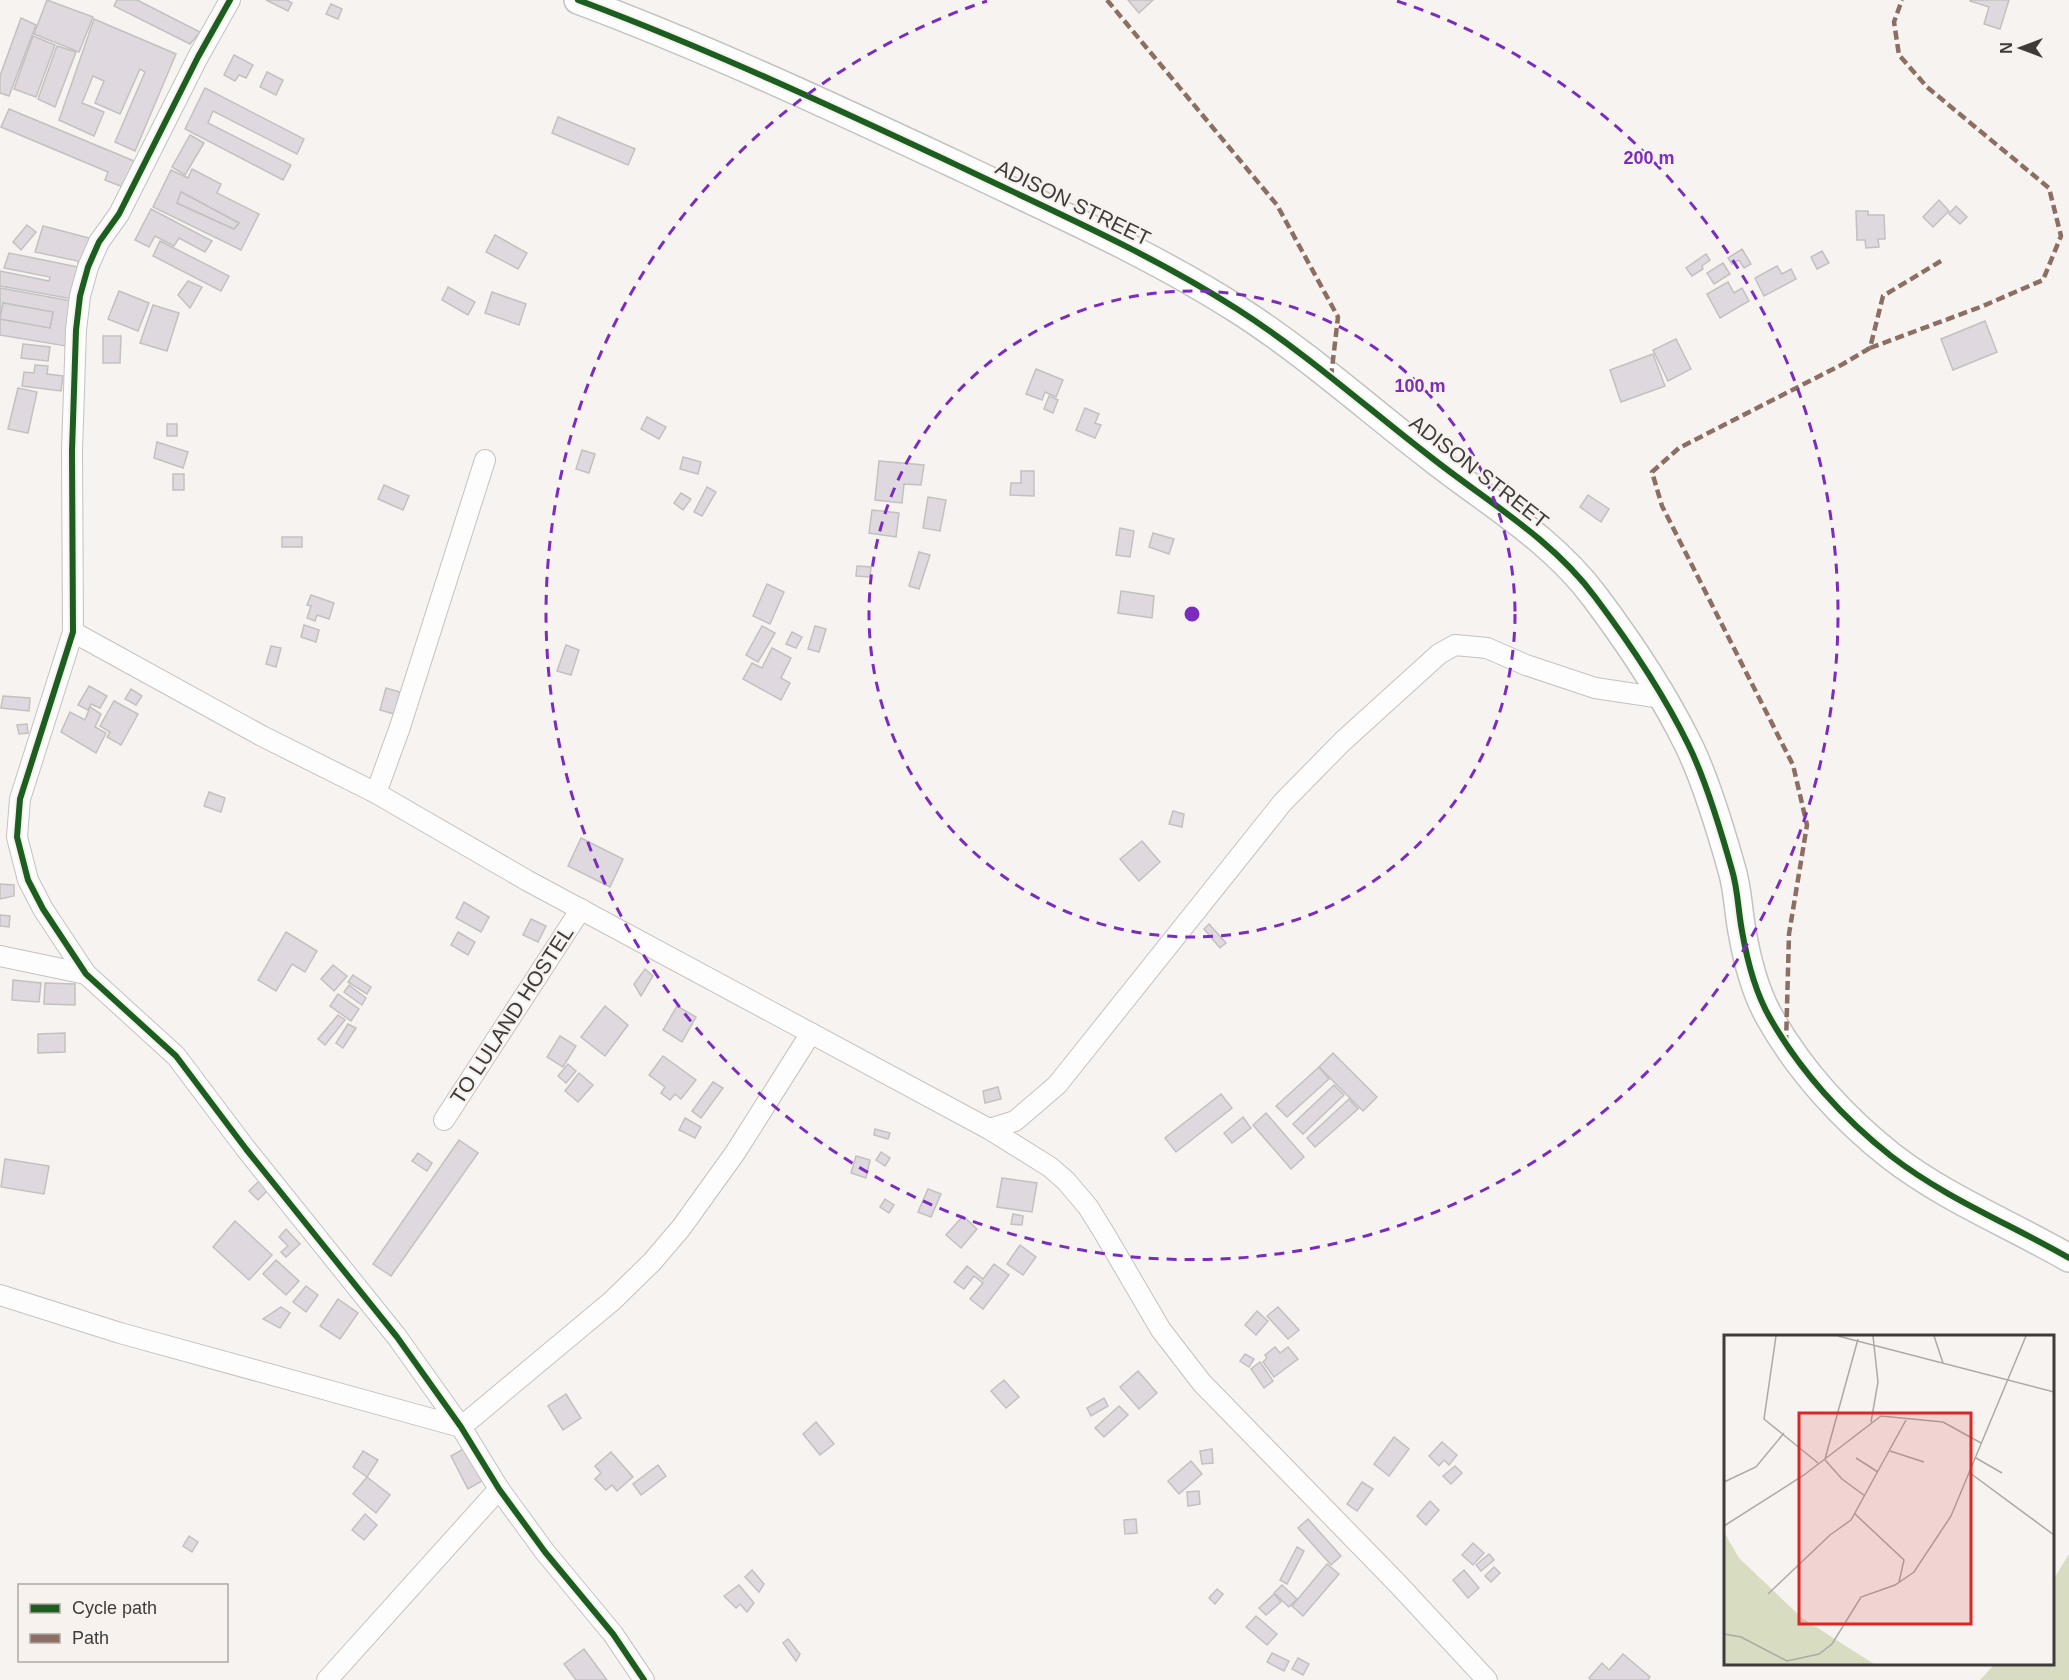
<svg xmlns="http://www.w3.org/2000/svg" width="2069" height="1680" font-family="Helvetica,sans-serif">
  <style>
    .forest { fill: #d8dcc0 }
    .building { fill: #dfd8de; stroke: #c3c1c0; stroke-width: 1.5; fill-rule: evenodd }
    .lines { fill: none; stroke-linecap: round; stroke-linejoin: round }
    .street-casing { stroke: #c4c2c0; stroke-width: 22 }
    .secondary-casing { stroke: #c4c2c0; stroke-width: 30 }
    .street { stroke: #fefdfd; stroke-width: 20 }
    .secondary { stroke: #fefdfd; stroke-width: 27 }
    .quiet { stroke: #8d6e63; stroke-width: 4.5; stroke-dasharray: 9 4.5; stroke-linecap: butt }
    .cycleway-casing { stroke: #f8f2ee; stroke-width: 10 }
    .cycleway { stroke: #1b5e20; stroke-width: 6 }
    .ring { fill: none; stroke: #7b2cbf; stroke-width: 3; stroke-dasharray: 10 8 }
    .labels { text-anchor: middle; stroke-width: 4.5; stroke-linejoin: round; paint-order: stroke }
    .street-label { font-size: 21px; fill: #3e3c3a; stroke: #f8f2ee }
    .inset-road { fill: none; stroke: #acaaa7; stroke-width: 1.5 }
    .view { fill: #d62828; fill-opacity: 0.15; stroke: #d62828; stroke-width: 3 }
    .inset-edge { fill: none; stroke: #3e3c3a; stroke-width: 3 }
    .centre { fill: #7b2cbf; stroke: #f8f2ee; stroke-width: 3 }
    .ring-label { font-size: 18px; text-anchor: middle; font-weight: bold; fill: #7b2cbf; stroke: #f8f2ee; stroke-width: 4.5; stroke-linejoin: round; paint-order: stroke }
  </style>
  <rect width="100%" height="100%" fill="#f6f3f0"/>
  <path class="forest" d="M2069,1554V1680H1980L1995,1664H2052L2053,1580Z"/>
  <g class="building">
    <path d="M47,0L93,17L79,52L34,34Z"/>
    <path d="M117,0H137L200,32L190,44L114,6Z"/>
    <path d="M266,0H287L292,3L288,11Z"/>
    <path d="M1128,0H1153L1139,13Z"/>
    <path d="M1970,0H2009L2000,29L1984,24L1989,7L1970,1Z"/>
    <path d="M331,4L342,9L338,19L326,14Z"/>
    <path d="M21,18L36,25L9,96L0,93V76Z"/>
    <path d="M94,19L176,54L135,151L115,142L145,72L140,69L120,114L95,103L104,81L93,76L82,103L104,112L94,136L59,120Z"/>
    <path d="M33,36L55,45L36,97L14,89Z"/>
    <path d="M57,46L76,52L55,107L38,99Z"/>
    <path d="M234,55L253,65L246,78L239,75L235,81L224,75Z"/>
    <path d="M267,72L283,80L276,95L260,87Z"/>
    <path d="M205,88L304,139L297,154L213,111L208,123L291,165L283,180L185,129Z"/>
    <path d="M9,109L134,161L123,187L105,180L108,172L1,127Z"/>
    <path d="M558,117L635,149L628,165L552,133Z"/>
    <path d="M190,135L204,143L185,175L172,167Z"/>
    <path d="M192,169L221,184L217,193L259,214L241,250L153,207L171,170L188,178ZM181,192L239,223L234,229L177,203Z"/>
    <path d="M181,192L239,223L234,229L177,203Z"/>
    <path d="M1939,200L1949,211L1933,227L1923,217Z"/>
    <path d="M1956,206L1967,217L1960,224L1949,214Z"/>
    <path d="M151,209L212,241L205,252L179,238L174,246L155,236L149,247L135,240Z"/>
    <path d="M1856,211H1868V215H1884L1885,239H1878L1879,247L1866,248L1865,240H1857Z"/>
    <path d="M27,225L36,232L21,250L13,242Z"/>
    <path d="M43,226L93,239L78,300L0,286V271L49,281L50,277L4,268L9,253L78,267V261L35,252Z"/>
    <path d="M495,235L527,253L518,269L486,252Z"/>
    <path d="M160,241L229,276L221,291L153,256Z"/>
    <path d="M1742,249L1751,264L1744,268L1739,260L1732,264L1728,258Z"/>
    <path d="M1822,251L1829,263L1817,269L1811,257Z"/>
    <path d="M1706,254L1710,260L1702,266L1703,269L1692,276L1686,268Z"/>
    <path d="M1723,263L1730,274L1714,284L1707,273Z"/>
    <path d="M1777,266L1782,274L1791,269L1796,279L1764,296L1755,278Z"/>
    <path d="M188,281L202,287L190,308L178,295Z"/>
    <path d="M1728,282L1734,293L1742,288L1749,301L1720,318L1707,294Z"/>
    <path d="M448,287L475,302L468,315L442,300Z"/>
    <path d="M0,288L72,301L66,346L0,335ZM3,303L53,312L50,328L0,319Z"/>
    <path d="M119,291L149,303L138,331L108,319Z"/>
    <path d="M492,292L526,304L519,325L485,313Z"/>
    <path d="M3,303L53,312L50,328L0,319Z"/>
    <path d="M153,305L179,313L167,351L140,343Z"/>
    <path d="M1985,321L1997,352L1953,370L1941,339Z"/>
    <path d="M103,336H121L120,363H103Z"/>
    <path d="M1676,339L1691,369L1668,381L1653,350Z"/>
    <path d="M23,344L50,347L48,361L21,358Z"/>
    <path d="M1653,354L1665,386L1621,402L1610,370Z"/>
    <path d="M35,365L48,366L47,374L63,376L61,391L22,386L24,372L34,373Z"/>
    <path d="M1036,369L1063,380L1056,397L1045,392L1042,400L1026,394Z"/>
    <path d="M18,388L37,392L28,433L8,429Z"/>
    <path d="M1049,396L1058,400L1053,413L1044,409Z"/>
    <path d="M1085,408L1099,414L1095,423L1101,425L1095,438L1076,430Z"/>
    <path d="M647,417L666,427L659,439L641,429Z"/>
    <rect x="167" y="424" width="10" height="12"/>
    <path d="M157,442L188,452L183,468L154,458Z"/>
    <path d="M582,450L595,454L589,473L576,469Z"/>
    <path d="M683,457L701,462L698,474L680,469Z"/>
    <path d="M879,461L924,465L921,485L904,484L902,503L875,500Z"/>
    <path d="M1021,471H1034V496L1010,495L1011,483H1021Z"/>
    <rect x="173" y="474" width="11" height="16"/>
    <path d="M384,485L409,496L403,510L378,499Z"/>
    <path d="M707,487L716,492L702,516L694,512Z"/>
    <path d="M681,493L691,499L683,510L674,503Z"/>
    <path d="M1588,495L1609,509L1601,522L1580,507Z"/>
    <path d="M928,497L946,500L940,531L923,528Z"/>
    <path d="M872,510L899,513L896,537L869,533Z"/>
    <path d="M1120,528L1134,531L1130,557L1116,555Z"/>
    <path d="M1153,533L1174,539L1169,554L1149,547Z"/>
    <rect x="282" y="537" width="20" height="10"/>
    <path d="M919,552L930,555L919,589L909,586Z"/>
    <path d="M857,566L871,567L870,577L856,576Z"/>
    <path d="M767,584L784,592L770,624L753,616Z"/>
    <path d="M1121,591L1154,596L1152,618L1118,613Z"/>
    <path d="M311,595L334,603L329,619L317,615L315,621L307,618L311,606L307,605Z"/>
    <path d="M304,625L319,630L316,642L301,637Z"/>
    <path d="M762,626L775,633L758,662L746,655Z"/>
    <path d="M815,626L826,629L819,652L808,649Z"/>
    <path d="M792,632L802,637L796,648L786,644Z"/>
    <path d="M566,645L579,650L571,675L557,671Z"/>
    <path d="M271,646L281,648L276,667L266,664Z"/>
    <path d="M772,648L791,658L781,678L790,683L781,700L743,679L752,663L762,668Z"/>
    <path d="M89,686L107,696L100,708L91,704L88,710L78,705Z"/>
    <path d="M386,688L400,692L394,714L380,710Z"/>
    <path d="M131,689L142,696L136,705L125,699Z"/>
    <path d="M3,696L30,698L29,711L1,708Z"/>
    <path d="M114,701L138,714L121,745L107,737L110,732L100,726Z"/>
    <path d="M90,707L101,714L95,727L106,733L96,753L61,732L70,712L85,720Z"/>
    <path d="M27,724L28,733L19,734L17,725Z"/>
    <path d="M209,792L225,798L221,812L204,806Z"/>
    <path d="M1173,811L1184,814L1182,827L1169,824Z"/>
    <path d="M581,838L623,859L610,887L568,866Z"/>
    <path d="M1142,841L1160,862L1139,881L1120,859Z"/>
    <path d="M0,884L14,885V896L0,899Z"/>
    <path d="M464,902L489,917L481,932L456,918Z"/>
    <path d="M0,915L10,916L9,927L0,926Z"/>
    <path d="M531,919L546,926L538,942L523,935Z"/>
    <path d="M1209,924L1226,943L1220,948L1204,929Z"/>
    <path d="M286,932L317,951L305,972L292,964L276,991L258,980Z"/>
    <path d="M458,932L475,942L468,955L451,945Z"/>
    <path d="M333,965L347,976L334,991L321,979Z"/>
    <path d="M645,969L653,976L641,996L634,984Z"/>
    <path d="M353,975L371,987L367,994L348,982Z"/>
    <path d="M13,980L41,983L39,1002L12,1000Z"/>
    <path d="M45,983L75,984V1005L44,1004Z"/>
    <path d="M349,985L366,998L362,1005L344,992Z"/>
    <path d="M338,994L359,1009L351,1021L330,1006Z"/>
    <path d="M605,1006L628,1025L605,1056L581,1037Z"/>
    <path d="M677,1006L696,1017L682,1042L663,1030Z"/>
    <path d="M338,1015L345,1020L325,1045L318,1039Z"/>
    <path d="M348,1024L356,1028L343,1048L336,1043Z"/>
    <path d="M65,1033V1052L38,1053V1034Z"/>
    <path d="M560,1036L576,1046L563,1067L547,1057Z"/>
    <path d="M1333,1053L1377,1097L1363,1111L1319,1067Z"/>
    <path d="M663,1056L696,1080L681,1099L675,1094L670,1100L661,1093L665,1087L649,1075Z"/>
    <path d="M568,1064L576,1071L566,1083L558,1076Z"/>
    <path d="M1319,1067L1329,1079L1287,1117L1276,1106Z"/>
    <path d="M579,1073L593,1085L578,1102L565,1091Z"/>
    <path d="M713,1082L723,1088L701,1118L692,1111Z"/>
    <path d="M1334,1085L1344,1095L1303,1134L1293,1124Z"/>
    <path d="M998,1087L1001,1099L985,1103L983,1091Z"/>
    <path d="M1221,1094L1232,1108L1176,1152L1165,1138Z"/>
    <path d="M1349,1099L1358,1109L1315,1147L1307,1138Z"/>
    <path d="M1266,1113L1304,1157L1291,1169L1253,1125Z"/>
    <path d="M1243,1117L1251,1128L1232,1143L1224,1133Z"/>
    <path d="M685,1118L701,1127L695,1138L679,1130Z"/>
    <path d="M875,1129L890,1133L888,1139L874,1135Z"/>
    <path d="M459,1140L478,1153L391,1276L373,1264Z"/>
    <path d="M881,1152L890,1158L885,1166L876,1160Z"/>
    <path d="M418,1153L432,1163L427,1171L412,1161Z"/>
    <path d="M856,1156L870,1160L866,1178L851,1173Z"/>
    <path d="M5,1159L49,1166L44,1194L1,1187Z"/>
    <path d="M1002,1178L1037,1183L1032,1212L997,1207Z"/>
    <path d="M260,1180L269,1189L258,1200L249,1191Z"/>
    <path d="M928,1189L941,1194L931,1217L918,1212Z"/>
    <path d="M885,1199L894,1205L889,1213L880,1207Z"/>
    <path d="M1013,1214L1023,1216L1022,1225L1011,1224Z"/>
    <path d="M963,1216L977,1229L961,1248L946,1235Z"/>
    <path d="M235,1221L272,1255L249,1280L213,1247Z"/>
    <path d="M286,1229L300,1244L286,1257L281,1252L288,1246L279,1237Z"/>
    <path d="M1020,1245L1036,1257L1023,1275L1007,1264Z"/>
    <path d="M276,1260L299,1281L286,1295L263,1274Z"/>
    <path d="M994,1264L1009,1275L983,1309L970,1299L983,1283L974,1276L964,1289L954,1282L967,1266L983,1279Z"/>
    <path d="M306,1286L318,1295L306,1312L293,1302Z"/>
    <path d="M338,1299L358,1313L340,1339L320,1326Z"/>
    <path d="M281,1307L290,1313L280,1328L263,1319Z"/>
    <path d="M1278,1307L1299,1330L1288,1339L1267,1316Z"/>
    <path d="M1257,1311L1268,1321L1256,1335L1245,1325Z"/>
    <path d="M1275,1347L1280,1353L1288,1347L1298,1359L1274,1377L1263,1362L1267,1358L1265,1355Z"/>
    <path d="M1245,1354L1254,1359L1249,1367L1240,1361Z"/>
    <path d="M1260,1362L1273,1381L1264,1388L1251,1369Z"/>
    <path d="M1138,1371L1157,1393L1139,1409L1120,1387Z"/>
    <path d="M1004,1380L1019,1397L1006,1408L991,1391Z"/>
    <path d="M566,1394L581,1418L563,1430L548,1406Z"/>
    <path d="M1104,1398L1108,1406L1091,1416L1087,1408Z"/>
    <path d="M1119,1406L1128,1415L1104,1437L1095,1428Z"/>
    <path d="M816,1422L834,1444L820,1455L803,1434Z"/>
    <path d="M1394,1437L1409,1449L1389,1476L1374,1464Z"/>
    <path d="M1442,1442L1457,1455L1449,1465L1444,1460L1439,1466L1429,1456Z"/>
    <path d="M465,1448L482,1481L468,1489L451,1456Z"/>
    <path d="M1212,1449L1213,1463L1202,1464L1200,1451Z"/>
    <path d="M363,1451L378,1460L367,1477L353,1467Z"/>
    <path d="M611,1452L633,1477L617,1491L612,1485L606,1490L595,1479L601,1473L595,1466Z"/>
    <path d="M1191,1461L1202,1474L1179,1494L1168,1481Z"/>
    <path d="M658,1465L666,1476L641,1495L633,1484Z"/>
    <path d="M1455,1466L1462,1473L1451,1484L1443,1476Z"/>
    <path d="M367,1477L390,1495L376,1513L353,1494Z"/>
    <path d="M1362,1482L1373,1489L1357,1511L1347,1504Z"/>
    <path d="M1199,1491L1200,1504L1188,1506L1187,1492Z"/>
    <path d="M1430,1501L1439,1510L1426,1525L1417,1516Z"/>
    <path d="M365,1514L377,1525L364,1540L352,1530Z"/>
    <path d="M1136,1519L1137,1533L1125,1534L1124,1520Z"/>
    <path d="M1308,1519L1341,1556L1331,1565L1298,1528Z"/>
    <path d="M189,1536L198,1542L192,1552L183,1546Z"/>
    <path d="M1473,1543L1484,1553L1473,1565L1462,1555Z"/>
    <path d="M1297,1547L1304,1551L1287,1584L1280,1580Z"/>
    <path d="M1489,1554L1494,1560L1481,1571L1476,1565Z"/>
    <path d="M1327,1564L1339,1574L1303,1616L1292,1606Z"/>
    <path d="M1494,1567L1500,1573L1491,1582L1485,1576Z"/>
    <path d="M752,1570L764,1584L759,1592L745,1577Z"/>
    <path d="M1464,1570L1479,1588L1468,1598L1453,1580Z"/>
    <path d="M739,1585L754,1603L747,1612L740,1604L736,1608L724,1596Z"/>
    <path d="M1282,1585L1297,1599L1289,1607L1274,1593Z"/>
    <path d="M1217,1589L1223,1594L1215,1604L1209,1598Z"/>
    <path d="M1274,1594L1281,1602L1266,1615L1259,1608Z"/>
    <path d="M1256,1616L1277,1634L1267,1645L1246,1627Z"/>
    <path d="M788,1639L800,1654L796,1661L783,1643Z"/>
    <path d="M584,1649L607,1680H576L564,1664Z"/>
    <path d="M1272,1653L1289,1661L1284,1671L1267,1662Z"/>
    <path d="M1623,1654L1650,1677L1648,1680H1591L1589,1678L1602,1663L1609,1670Z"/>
    <path d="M1298,1658L1309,1664L1303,1675L1292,1669Z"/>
  </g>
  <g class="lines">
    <defs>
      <g id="street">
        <path d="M230,0L198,57L119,214L99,242L88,267L80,296L76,330L72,451L73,632L20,799L17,837L28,880L43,909L86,974L176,1056L246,1149L397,1337L461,1427L499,1489L545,1552L613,1634L644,1680"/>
        <path d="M73,632L262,736L376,793L528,881L989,1129L1050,1167L1066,1181L1088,1207L1103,1231L1161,1330L1202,1383L1397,1583L1487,1680"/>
        <path d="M376,793L400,727L485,460"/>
        <path d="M0,956L86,974"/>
        <path d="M444,1120L581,909"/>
        <path d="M989,1129L1015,1121L1057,1085L1283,802L1343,741L1439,654L1455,645L1487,648L1526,665L1595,688L1662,698"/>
        <path d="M0,1295L120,1333L461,1427"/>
        <path d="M461,1427L612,1301L652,1262L681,1228L735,1153L811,1033"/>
        <path d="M327,1680L499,1489"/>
      </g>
      <path id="secondary" d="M578,0C709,49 837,109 963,168C1055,212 1151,254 1237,309C1306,353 1367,408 1432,458C1488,502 1552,539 1595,597C1628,641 1664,695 1688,744C1706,780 1721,831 1732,870C1738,890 1738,910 1742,931C1747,960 1755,992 1770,1018C1800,1071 1844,1119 1891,1156C1945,1198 2010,1224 2069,1258"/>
    </defs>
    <use href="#street" class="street-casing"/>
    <use href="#secondary" class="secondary-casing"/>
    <use href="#street" class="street"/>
    <use href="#secondary" class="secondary"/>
    <g class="quiet">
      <path d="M1107,0L1277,205L1338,317L1331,377"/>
      <path d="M1870,348L1983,306L2043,280L2061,236L2049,188L1927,87L1899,55L1894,22L1902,0"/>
      <path d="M1786,1044L1789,934L1807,825L1793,765L1662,506L1652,472L1679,448L1843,364L1870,348L1883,296L1941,261"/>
    </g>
    <defs>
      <g id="cycleway">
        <path d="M230,0L198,57L119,214L99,242L88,267L80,296L76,330L72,451L73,632L20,799L17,837L28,880L43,909L86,974L176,1056L246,1149L397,1337L461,1427L499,1489L545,1552L613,1634L644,1680"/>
        <path d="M578,0C709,49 837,109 963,168C1055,212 1151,254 1237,309C1306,353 1367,408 1432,458C1488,502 1552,539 1595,597C1628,641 1664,695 1688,744C1706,780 1721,831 1732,870C1738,890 1738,910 1742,931C1747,960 1755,992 1770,1018C1800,1071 1844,1119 1891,1156C1945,1198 2010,1224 2069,1258"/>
      </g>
    </defs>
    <use href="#cycleway" class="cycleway-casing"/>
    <use href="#cycleway" class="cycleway"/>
  </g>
  <g class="ring">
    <circle cx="1192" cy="614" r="323"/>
    <path d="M1397 1A646 646 0 1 1 987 1"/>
  </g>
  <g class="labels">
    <g class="street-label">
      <text transform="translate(1073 203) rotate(26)" y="7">ADISON STREET</text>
      <text transform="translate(1479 472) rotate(38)" y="7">ADISON STREET</text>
      <text transform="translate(512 1015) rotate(-57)" y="7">TO LULAND HOSTEL</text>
    </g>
  </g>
  <g transform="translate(1724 1335)">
    <rect width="330" height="330" fill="#f6f3f0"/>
    <path d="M0,197L15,223L78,283L150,329H0Z" fill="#d8dcc0"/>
    <path class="inset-road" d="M52,1L40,84L94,128M114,1L330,57M210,1L219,28M147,87L154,47L149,1M166,116L200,127M132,123L154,137M252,123L278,138M101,124L134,4M101,125L118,144L141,161M246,138L330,200M0,147L32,132L60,98M131,179L180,225L175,247M0,191L80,140L157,81L219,87L257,108M44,259L106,200L127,185L182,85M0,299L17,302L63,326L95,319L108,309L137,262L171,250L190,237L227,181L302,1"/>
    <path class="view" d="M75,78H247V289H75Z"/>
    <rect width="330" height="330" class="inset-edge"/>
  </g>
  <circle cx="1192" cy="614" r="9" class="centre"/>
  <g class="ring-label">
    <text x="1649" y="164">200 m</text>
    <text x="1420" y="392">100 m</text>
  </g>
  <rect x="18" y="1584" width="210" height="78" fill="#f8f2ee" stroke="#aea9a6" stroke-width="1.5"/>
  <rect x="30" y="1604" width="30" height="9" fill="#1b5e20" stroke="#aea9a6" stroke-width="1.5"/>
  <text x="72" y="1614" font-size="18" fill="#3e3c3a">Cycle path</text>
  <rect x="30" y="1634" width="30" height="9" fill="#8d6e63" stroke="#aea9a6" stroke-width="1.5"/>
  <text x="72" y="1644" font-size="18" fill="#3e3c3a">Path</text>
  <g transform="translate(2021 48) rotate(270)" stroke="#f8f2ee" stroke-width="4.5" paint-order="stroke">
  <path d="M0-4.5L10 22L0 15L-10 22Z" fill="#3e3c3a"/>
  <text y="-9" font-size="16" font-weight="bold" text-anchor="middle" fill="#3e3c3a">N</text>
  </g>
</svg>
